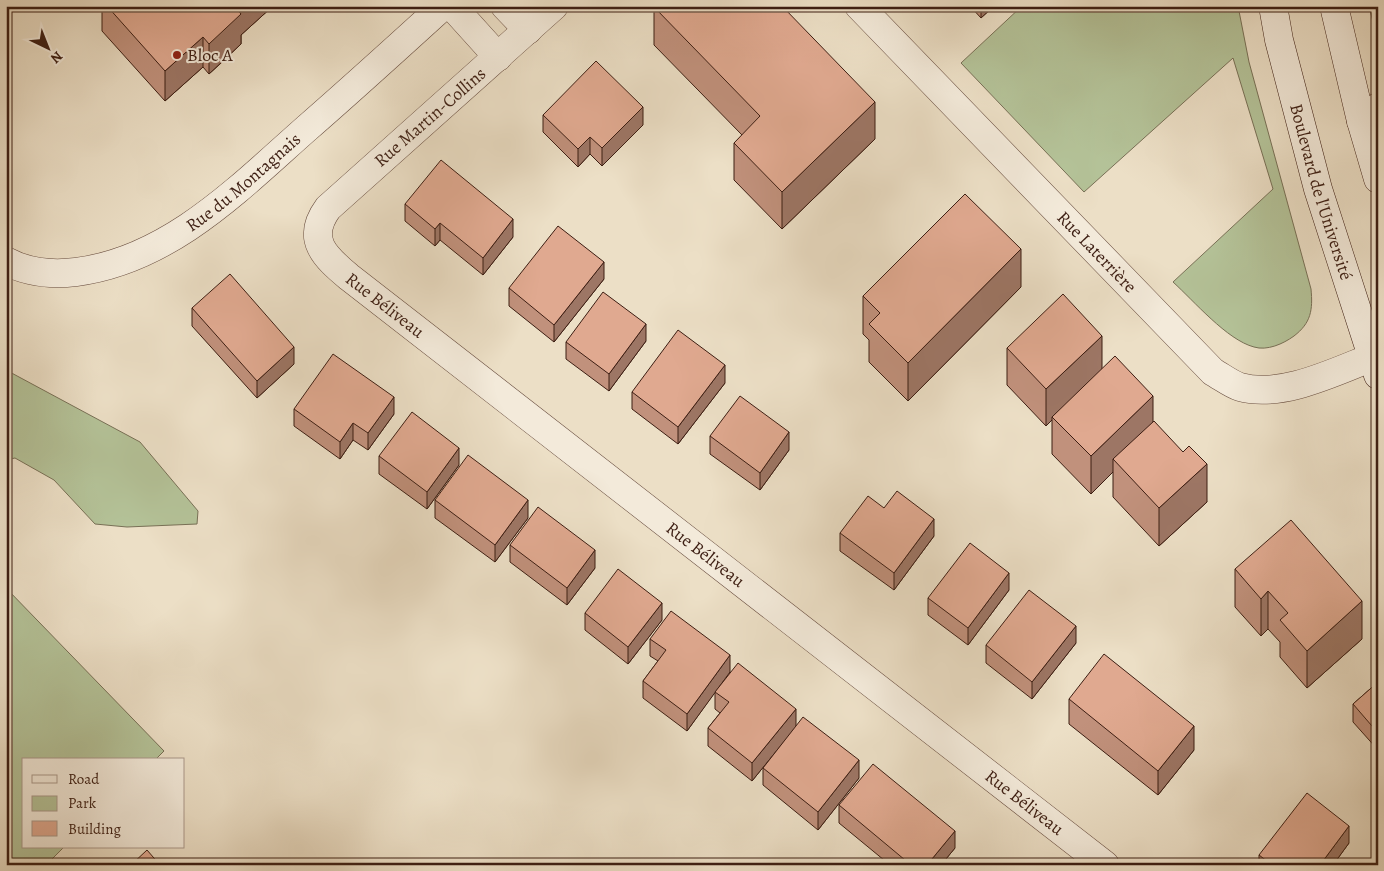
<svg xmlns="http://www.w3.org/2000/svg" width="1384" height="871" font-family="Alegreya,serif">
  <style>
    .green { fill: #b4c298; stroke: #787056 }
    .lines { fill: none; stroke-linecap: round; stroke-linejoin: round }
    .street-casing { stroke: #694e40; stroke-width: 29 }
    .secondary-casing { stroke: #3d1e13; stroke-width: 29 }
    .street { stroke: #f3eada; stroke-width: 28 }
    .secondary { stroke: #f3eada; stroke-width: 28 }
    .wall { fill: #c1917c; stroke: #3d1e13 }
    .shaded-wall { fill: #9d7665; stroke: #3d1e13 }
    .building { fill: #e0a990; stroke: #3d1e13 }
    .poi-dot { fill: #8f2418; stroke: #f3eada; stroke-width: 2 }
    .labels { text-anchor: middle; stroke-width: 4; stroke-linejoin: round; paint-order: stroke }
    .poi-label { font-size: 18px; fill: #3d1e13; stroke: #f3eada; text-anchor: start }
    .street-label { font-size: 18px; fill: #3d1e13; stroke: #f3eada }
  </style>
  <rect width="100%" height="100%" fill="#ecdfc6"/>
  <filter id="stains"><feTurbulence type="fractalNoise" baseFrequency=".004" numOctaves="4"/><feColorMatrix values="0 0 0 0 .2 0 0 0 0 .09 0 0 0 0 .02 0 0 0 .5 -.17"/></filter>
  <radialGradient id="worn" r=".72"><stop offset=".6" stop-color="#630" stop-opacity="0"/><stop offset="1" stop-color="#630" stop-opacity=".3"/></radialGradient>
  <g class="green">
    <path d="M1022,6H1238L1249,62L1311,289C1313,310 1311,323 1294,336C1283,344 1267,351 1254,347C1227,340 1194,301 1173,282L1273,189L1233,58L1084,192L961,63Z"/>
    <path d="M1369,6H1378V42Z"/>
    <path d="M6,370L140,442L198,511L197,524L127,527L95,524L54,480L15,458L6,460Z"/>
    <path d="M6,588L164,751L155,760H24V847H64L46,865H6Z"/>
  </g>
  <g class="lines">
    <defs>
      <g id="street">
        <path d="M452,6L498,57"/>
        <path d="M505,6L528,30"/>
        <path id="s1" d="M554,6L328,208C305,239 325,257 349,277L1105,865"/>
        <path id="s2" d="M859,6L1213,372C1222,377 1231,384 1240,387C1283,399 1338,370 1378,355"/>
        <path d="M1361,121L1378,107"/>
        <path id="s3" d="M6,261C28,273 51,275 76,272C170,260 239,188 307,128C353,88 398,47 443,6"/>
      </g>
      <g id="secondary">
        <path id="s4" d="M1273,6L1279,40L1318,189L1378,375"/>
        <path d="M1334,6L1361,121L1378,179"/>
      </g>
    </defs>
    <use href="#street" class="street-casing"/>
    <use href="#secondary" class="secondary-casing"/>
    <use href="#street" class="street"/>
    <use href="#secondary" class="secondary"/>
  </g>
  <g class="wall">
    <path d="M102,6H273L241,35V44L219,65L209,74L203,67L165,101L102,31Z"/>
    <path d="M970,6H994L981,18Z"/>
    <path d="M654,7L875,139L782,229L734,180V143L742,135L654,45Z"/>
    <path d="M543,115L643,125L602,166L590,154L578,167L543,132Z"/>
    <path d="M405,204L513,237L483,275L440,240L435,246L405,221Z"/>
    <path d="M604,279L554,342L509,306V288Z"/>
    <path d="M1021,287L908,401L869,362V340L863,334V296Z"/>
    <path d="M192,308L294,364L257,398L192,326Z"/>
    <path d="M646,341L609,391L566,359V342Z"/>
    <path d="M1007,348L1102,369L1153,422L1207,502L1159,546L1113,497V472L1091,494L1052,454V420L1046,426L1007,385Z"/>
    <path d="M725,383L678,444L632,409V392Z"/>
    <path d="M294,409L394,414L368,450L353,440L340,459L294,426Z"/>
    <path d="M710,436L789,450L760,490L710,454Z"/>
    <path d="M379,456L459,465L427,509L379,474Z"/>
    <path d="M435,500L528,518L495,562L435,518Z"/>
    <path d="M884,508L934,536L894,590L840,551V533Z"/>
    <path d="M510,545L595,568L567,605L510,562Z"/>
    <path d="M1235,569L1362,639L1307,688L1280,657V642L1268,629L1261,636L1235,607Z"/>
    <path d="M1009,590L968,645L928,615V598Z"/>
    <path d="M585,613L662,620L628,664L585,630Z"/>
    <path d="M650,639L730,672L796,726L859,778L818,830L763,785V768L782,744L752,781L708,746V728L720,713L715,709V692L687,731L643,698V681L658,661L650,656Z"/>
    <path d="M1076,643L1032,699L986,663V645Z"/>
    <path d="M1378,682V750L1353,722V704Z"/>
    <path d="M1069,699L1194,750L1158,795L1069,724Z"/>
    <path d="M839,805L955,848L941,865H890L839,823Z"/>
    <path d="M1349,843L1333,865H1259V855Z"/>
  </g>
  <g class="shaded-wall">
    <path d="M240,6H273L241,35V44L209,74V44Z"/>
    <path d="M981,6H994L981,18Z"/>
    <path d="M203,37V67L165,101V71Z"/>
    <path d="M875,102V139L782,229V192Z"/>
    <path d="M643,107V125L602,166V148Z"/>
    <path d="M590,137V154L578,167V149Z"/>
    <path d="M513,219V237L483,275V258Z"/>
    <path d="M440,223V240L435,246V229Z"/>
    <path d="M1021,249V287L908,401V363Z"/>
    <path d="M604,262V279L554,342V325Z"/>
    <path d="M646,324V341L609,391V374Z"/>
    <path d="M1102,336V373L1052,417V420L1046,426V389Z"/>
    <path d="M294,347V364L257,398V381Z"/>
    <path d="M725,365V383L678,444V427Z"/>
    <path d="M1153,396V433L1113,459V472L1091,494V456Z"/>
    <path d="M394,397V414L368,450V433Z"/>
    <path d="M353,423V440L340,459V442Z"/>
    <path d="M789,432V450L760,490V473Z"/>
    <path d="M459,448V465L427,509V492Z"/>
    <path d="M1207,464V502L1159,546V508Z"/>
    <path d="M528,500V518L495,562V545Z"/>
    <path d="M934,519V536L894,590V573Z"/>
    <path d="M595,550V568L567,605V588Z"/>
    <path d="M1009,573V590L968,645V628Z"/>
    <path d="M1268,591V629L1261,636V599Z"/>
    <path d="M1362,601V639L1307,688V651Z"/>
    <path d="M662,603V620L628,664V647Z"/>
    <path d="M1076,626V643L1032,699V682Z"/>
    <path d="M730,655V672L687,731V714Z"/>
    <path d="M796,709V727L752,781V763Z"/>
    <path d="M1194,726V750L1158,795V771Z"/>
    <path d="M859,760V778L818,830V812Z"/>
    <path d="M1349,826V843L1333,865H1320Z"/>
    <path d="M955,831V848L941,865H927Z"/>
  </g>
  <g class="building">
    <path d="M107,6H240L237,9L241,14L209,44L203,37L165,71Z"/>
    <path d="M655,6H782L875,102L782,192L734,143L760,116L654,7Z"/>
    <path d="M596,61L643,107L602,148L590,137L578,149L543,115Z"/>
    <path d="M441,160L513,219L483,258L440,223L435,229L405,204Z"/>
    <path d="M965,194L1021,249L908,363L869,324L880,313L863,296Z"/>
    <path d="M558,226L604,262L554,325L509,288Z"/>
    <path d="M230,274L294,347L257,381L192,308Z"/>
    <path d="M603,292L646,324L609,374L566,342Z"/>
    <path d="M1063,294L1102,336L1046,389L1007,348Z"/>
    <path d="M678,330L725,365L678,427L632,392Z"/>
    <path d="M333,354L394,397L368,433L353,423L340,442L294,409Z"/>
    <path d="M1115,356L1153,396L1091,456L1052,417Z"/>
    <path d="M740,396L789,432L760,473L710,436Z"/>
    <path d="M412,412L459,448L427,492L379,456Z"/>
    <path d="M1154,421L1183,452L1189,446L1207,464L1159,508L1113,459Z"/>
    <path d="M468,455L528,500L495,545L435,500Z"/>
    <path d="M897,491L934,519L894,573L840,533L868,496L884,508Z"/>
    <path d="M538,507L595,550L567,588L510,545Z"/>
    <path d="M1291,520L1362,601L1307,651L1280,620L1288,613L1268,591L1261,599L1235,569Z"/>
    <path d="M970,543L1009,573L968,628L928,598Z"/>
    <path d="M618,569L662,603L628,647L585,613Z"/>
    <path d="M1029,590L1076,626L1032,682L986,645Z"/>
    <path d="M671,611L730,655L687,714L643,681L666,650L650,639Z"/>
    <path d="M1104,654L1194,726L1158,771L1069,699Z"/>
    <path d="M738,663L796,709L752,763L708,728L729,702L715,692Z"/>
    <path d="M1378,682V733L1353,704Z"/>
    <path d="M803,717L859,760L818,812L763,768Z"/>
    <path d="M873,764L955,831L927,865H911L839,805Z"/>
    <path d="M1307,793L1349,826L1320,865H1272L1259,855Z"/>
    <path d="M147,850L160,865H131Z"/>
  </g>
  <circle class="poi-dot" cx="177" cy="55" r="5"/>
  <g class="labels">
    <g class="poi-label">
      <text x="187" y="61">Bloc A</text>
    </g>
    <g class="street-label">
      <text transform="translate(430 117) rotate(-41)" y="6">Rue Martin-Collins</text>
      <text dy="6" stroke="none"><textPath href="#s3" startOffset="265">Rue du Montagnais</textPath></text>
      <text dy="6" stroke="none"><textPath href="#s4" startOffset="192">Boulevard de l'Université</textPath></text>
      <text dy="6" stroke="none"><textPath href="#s2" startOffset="342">Rue Laterrière</textPath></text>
      <text dy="6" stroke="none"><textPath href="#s1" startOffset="432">Rue Béliveau</textPath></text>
      <text dy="6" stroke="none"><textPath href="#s1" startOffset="838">Rue Béliveau</textPath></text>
      <text dy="6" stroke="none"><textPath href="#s1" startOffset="1242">Rue Béliveau</textPath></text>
    </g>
  </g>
  <rect width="1384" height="871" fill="none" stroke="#ecdfc6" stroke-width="25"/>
  <rect x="8" y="8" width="1369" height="856" fill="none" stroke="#3d1e13" stroke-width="2.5"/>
  <rect x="12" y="12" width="1359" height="846" fill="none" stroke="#3d1e13"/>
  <rect x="22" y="758" width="162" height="90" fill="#f3eada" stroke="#aa988a"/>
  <rect x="32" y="775" width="25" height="8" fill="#f3eada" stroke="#aa988a"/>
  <text x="68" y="784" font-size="15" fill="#3d1e13">Road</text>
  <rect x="32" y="796" width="25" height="15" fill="#b4c298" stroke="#aa988a"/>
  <text x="68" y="808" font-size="15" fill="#3d1e13">Park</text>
  <rect x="32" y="821" width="25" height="15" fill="#e0a990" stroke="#aa988a"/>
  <text x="68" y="834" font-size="15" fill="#3d1e13">Building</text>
  <g transform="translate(48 48) rotate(137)" stroke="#f3eada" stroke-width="4" paint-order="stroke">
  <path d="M0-4L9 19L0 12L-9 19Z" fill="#3d1e13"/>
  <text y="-8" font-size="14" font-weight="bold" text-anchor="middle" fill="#3d1e13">N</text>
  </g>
  <rect width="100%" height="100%" filter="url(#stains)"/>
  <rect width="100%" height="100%" fill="url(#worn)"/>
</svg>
